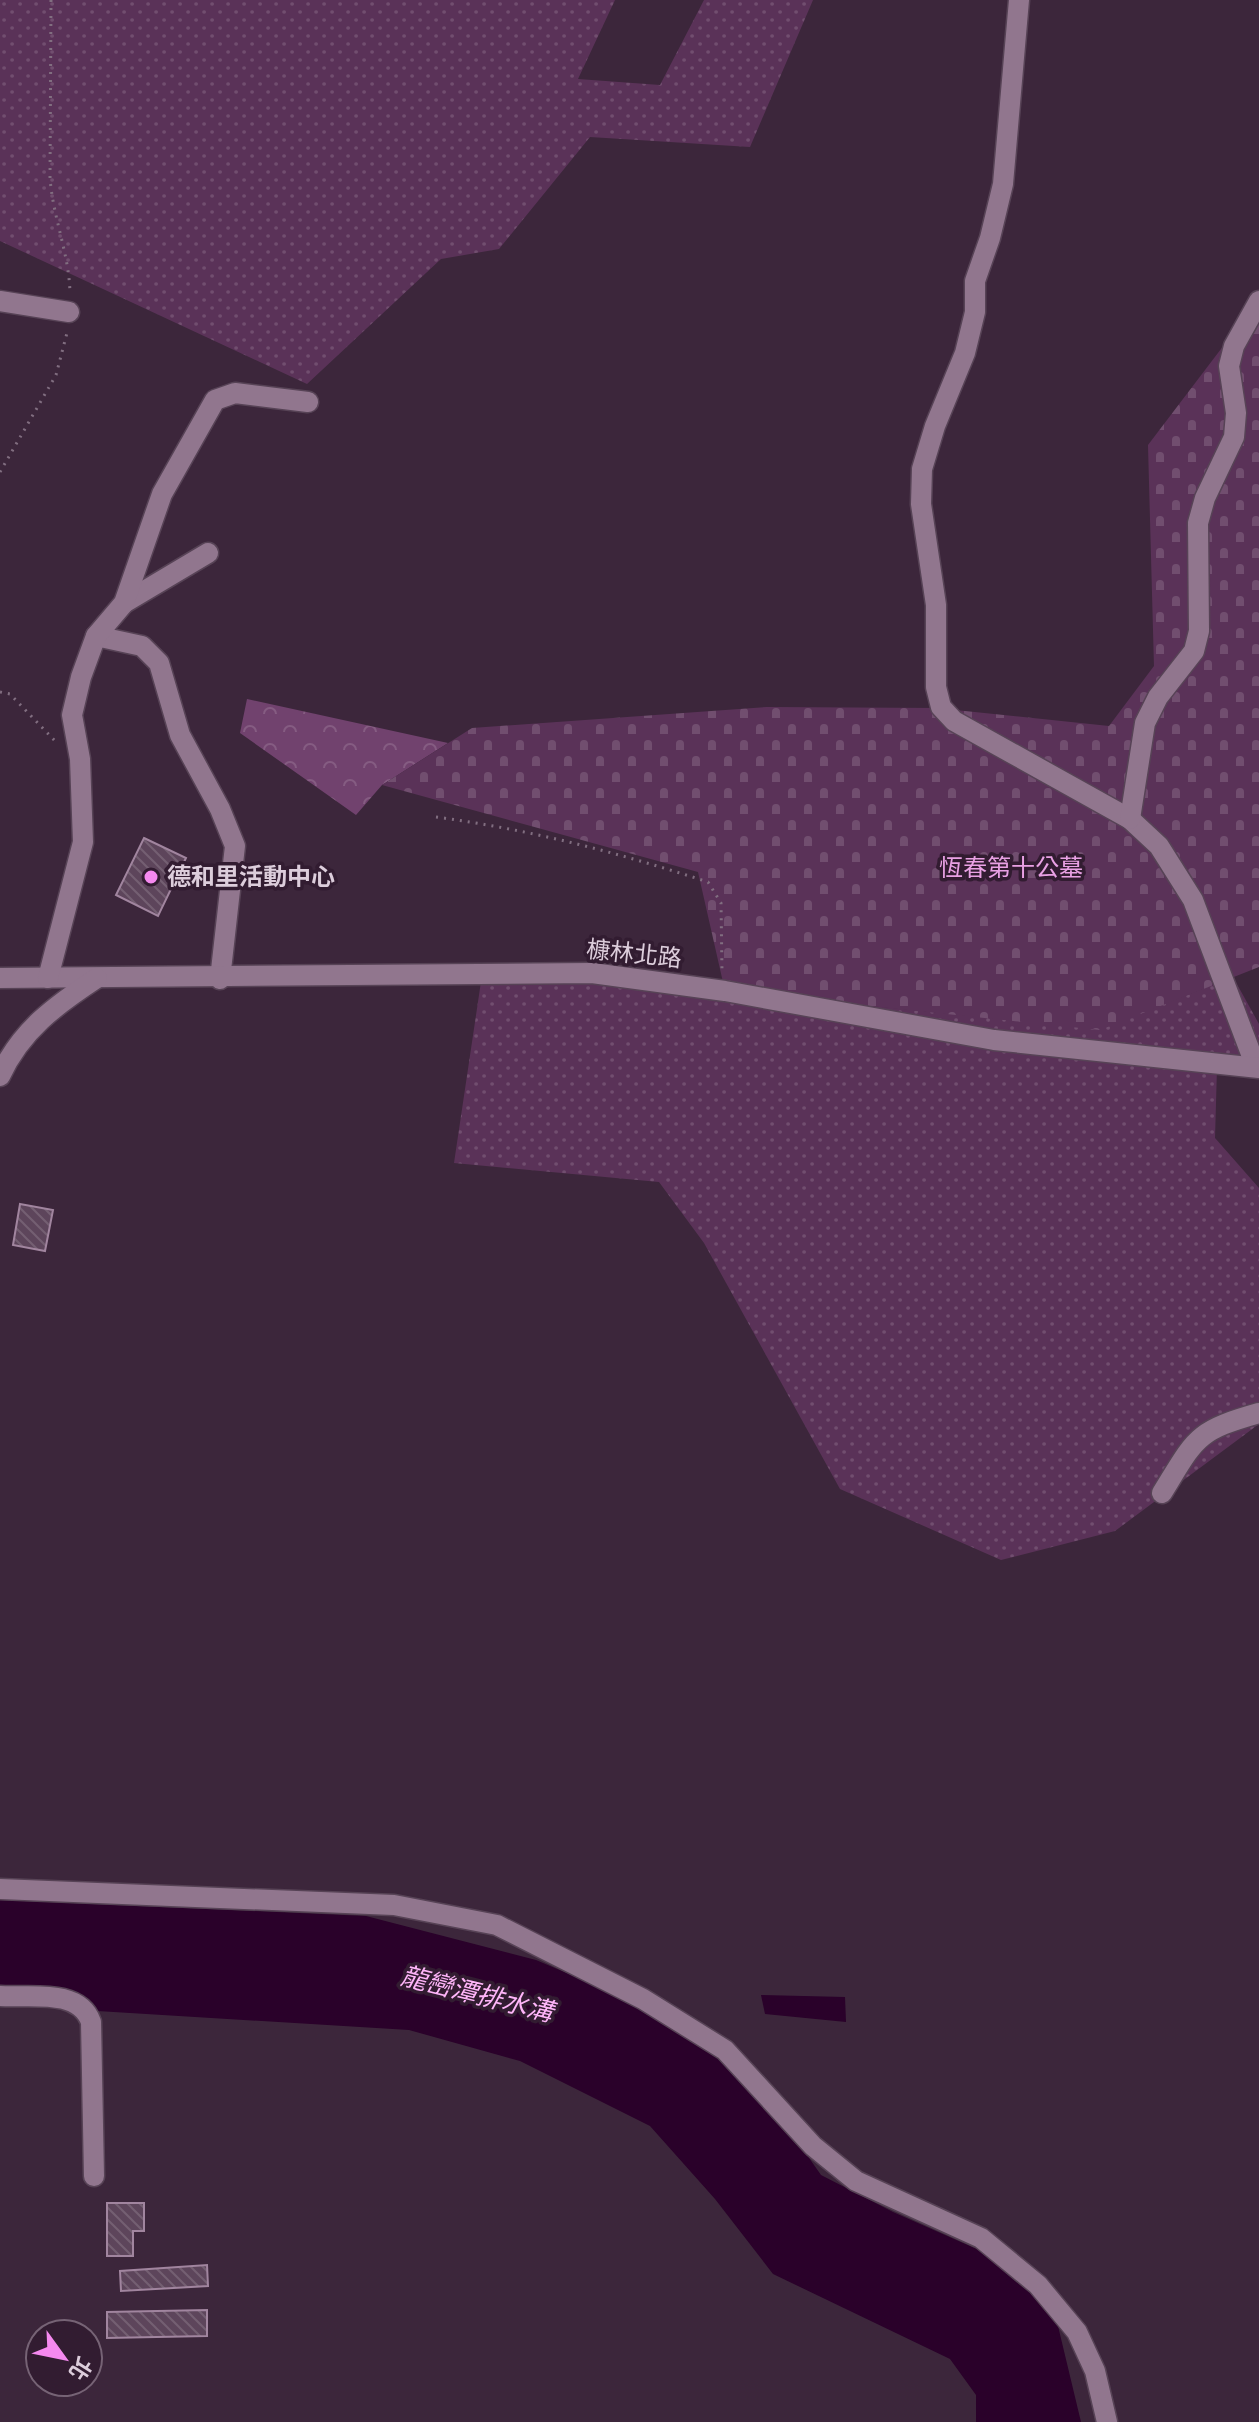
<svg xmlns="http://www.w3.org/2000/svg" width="1259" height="2422" font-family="'Varela Round','Noto Sans TC',sans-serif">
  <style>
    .grass { fill: url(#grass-dots) }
    .forest { fill: url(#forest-crowns) }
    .cemetery { fill: url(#cemetery-stones) }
    .water { fill: #2a012a }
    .building { fill: url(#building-back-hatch); stroke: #a1859f; stroke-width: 2 }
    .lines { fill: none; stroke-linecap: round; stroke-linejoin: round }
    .minor-casing { stroke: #574356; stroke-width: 23 }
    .path { stroke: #816e80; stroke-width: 3; stroke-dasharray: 2 6; stroke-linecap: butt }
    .minor { stroke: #91768e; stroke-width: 20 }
    .poi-dot { fill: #f589ef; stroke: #321c31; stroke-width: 3 }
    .labels { text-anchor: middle; stroke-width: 7; stroke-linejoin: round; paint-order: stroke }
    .park-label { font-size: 24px; fill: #e9a1e4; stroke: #321c31 }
    .poi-label { font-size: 24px; font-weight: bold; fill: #dccddb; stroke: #321c31; text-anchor: start }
    .street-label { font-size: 24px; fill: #dccddb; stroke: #321c31 }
    .water-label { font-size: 26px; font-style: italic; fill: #feb5f9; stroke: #321c31 }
  </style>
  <defs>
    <pattern id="grass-dots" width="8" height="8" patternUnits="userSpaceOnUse" patternTransform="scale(2)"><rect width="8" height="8" fill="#5a3258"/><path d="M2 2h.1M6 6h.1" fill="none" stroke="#714e6f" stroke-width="1.8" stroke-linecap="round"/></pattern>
    <pattern id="forest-crowns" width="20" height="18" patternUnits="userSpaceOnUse" patternTransform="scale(2)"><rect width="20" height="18" fill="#71426e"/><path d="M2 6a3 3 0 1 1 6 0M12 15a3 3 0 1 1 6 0" fill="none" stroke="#855c82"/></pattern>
    <pattern id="cemetery-stones" width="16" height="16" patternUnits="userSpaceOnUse" patternTransform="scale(2)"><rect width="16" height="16" fill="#5a3258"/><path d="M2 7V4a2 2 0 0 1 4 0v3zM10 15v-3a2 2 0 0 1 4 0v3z" fill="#714e6f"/></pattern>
    <pattern id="building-back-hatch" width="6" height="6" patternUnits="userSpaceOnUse" patternTransform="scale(2)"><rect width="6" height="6" fill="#5d455b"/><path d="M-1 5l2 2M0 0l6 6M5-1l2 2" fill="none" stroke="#745f72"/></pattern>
  </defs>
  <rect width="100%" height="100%" fill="#3c263b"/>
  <g class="grass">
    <path d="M0,0H615L578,79L660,85L704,0H813L750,147L590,137L499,249L441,259L307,384L0,241Z"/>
    <path d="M482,975L725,991L1100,1029L1233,977L1259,1024V1074L1217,1067L1215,1138L1259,1188V1424L1115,1531L1001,1560L840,1489L704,1243L659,1182L454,1163Z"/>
  </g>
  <path class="forest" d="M247,699L448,743L382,785L356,815L240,733Z"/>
  <path class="cemetery" d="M1259,299V967L1100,1030L725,991L698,872L382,785L472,728L767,707L936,708L1109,726L1154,666L1148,445Z"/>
  <g class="water">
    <path d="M0,1900L366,1916L536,1960L628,1999L696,2039L742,2074L774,2108L821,2175L893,2212L1006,2262L1058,2326L1081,2422H976V2395L950,2359L773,2274L715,2199L650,2126L520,2061L409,2030L0,2005Z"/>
    <path d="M761,1995L845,1997L846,2022L765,2014Z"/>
  </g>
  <g class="building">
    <path d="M144,838L186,858L158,916L116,895Z"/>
    <path d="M20,1204L53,1210L45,1251L13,1245Z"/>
    <path d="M107,2203H144V2231H133V2256H107Z"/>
    <path d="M207,2265L208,2286L121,2291L120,2271Z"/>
    <path d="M207,2310V2336L107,2338V2312Z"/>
  </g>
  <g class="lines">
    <defs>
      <g id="minor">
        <path d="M1019,0L1003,184L990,238L975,281V312L965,353L935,426L922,469L921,504L936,605V687L941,707L954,721L1130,819L1159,846L1193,900L1256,1067"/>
        <path d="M0,301L69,312"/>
        <path d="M124,603L208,553"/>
        <path d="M96,636L142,646L159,663L180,735L220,809L235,846L220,979"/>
        <path d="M1130,819L1145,723L1158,697L1194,651L1199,631L1198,523L1205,498L1234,437L1236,413L1229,366L1234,346L1259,301"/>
        <path d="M0,978L592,973L725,991L994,1040L1259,1068"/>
        <path d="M48,978L83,842L80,759L72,715L81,677L96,636L124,603L162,494L215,400L235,393L308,402"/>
        <path d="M0,1076C21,1030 56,1005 97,978"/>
        <path d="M1162,1493C1196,1438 1195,1431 1259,1413"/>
        <path d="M0,1889L394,1905L497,1925L643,1999L725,2050L813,2146L856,2181L981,2238L1038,2285L1077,2332L1095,2371L1107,2422"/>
        <path d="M0,1996C30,1998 79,1988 91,2022L94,2176"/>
      </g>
    </defs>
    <use href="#minor" class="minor-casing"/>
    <g class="path">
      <path d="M51,0L50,178C53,218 69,253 70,293"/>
      <path d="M0,472L56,375L68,329"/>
      <path d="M0,692L10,694L56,742"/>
      <path d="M436,817C532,830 616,852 708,882L721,903L722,971"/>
    </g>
    <use href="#minor" class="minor"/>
  </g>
  <circle class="poi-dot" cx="151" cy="877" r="8"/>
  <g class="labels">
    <g class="park-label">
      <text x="1011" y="876">恆春第十公墓</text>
    </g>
    <g class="poi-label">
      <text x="167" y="885">德和里活動中心</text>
    </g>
    <g class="street-label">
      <text transform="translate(634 954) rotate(6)" y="8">槺林北路</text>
    </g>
    <g class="water-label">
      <text transform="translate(477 1994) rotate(14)" y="9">龍巒潭排水溝</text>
    </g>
  </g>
  <g transform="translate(64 2358) rotate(123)"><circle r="38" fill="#321c31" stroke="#766375" stroke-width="2"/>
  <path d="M0-6L14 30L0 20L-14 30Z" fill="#f589ef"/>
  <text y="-12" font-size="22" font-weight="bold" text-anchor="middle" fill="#dccddb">北</text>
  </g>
</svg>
